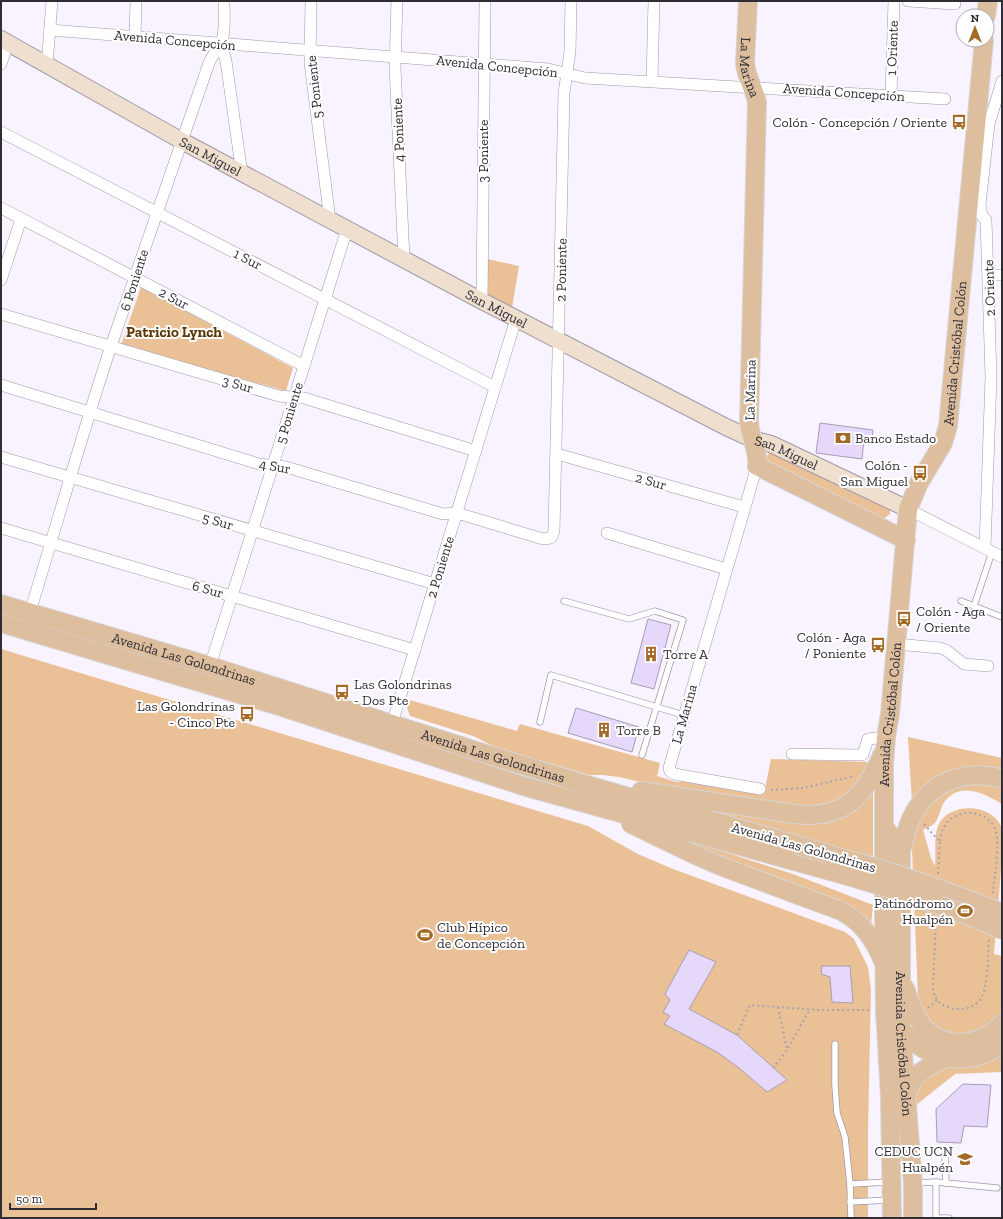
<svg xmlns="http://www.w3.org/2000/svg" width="1003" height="1219" font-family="'Zilla Slab',serif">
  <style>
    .green { fill: #eac197 }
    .building { fill: #e6d8fa; stroke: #a59eb0 }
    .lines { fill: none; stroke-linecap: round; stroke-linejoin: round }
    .lane-casing { stroke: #9f98aa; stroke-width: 7 }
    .street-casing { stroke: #9f98aa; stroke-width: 12 }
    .secondary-casing { stroke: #9f98aa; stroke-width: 18 }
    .primary-casing { stroke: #d6d5d7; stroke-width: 20 }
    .path { stroke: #a8a4ae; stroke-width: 2; stroke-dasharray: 2 3; stroke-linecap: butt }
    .lane { stroke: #fff; stroke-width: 5.5 }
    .street { stroke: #fff; stroke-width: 11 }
    .secondary { stroke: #eedfcf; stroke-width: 16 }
    .primary { stroke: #ddbf9f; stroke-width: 18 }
    .primary-bridge-casing { stroke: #d6d5d7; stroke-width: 20; stroke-linecap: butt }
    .primary-bridge { stroke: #ddbf9f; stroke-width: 18 }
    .labels { text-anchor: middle; stroke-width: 4; stroke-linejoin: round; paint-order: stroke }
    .street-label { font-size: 14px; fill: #302d35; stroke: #fff }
    .poi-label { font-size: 14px; fill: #302d35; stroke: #fff; text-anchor: end }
    .neighbourhood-label { font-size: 15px; font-weight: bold; fill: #5d3705; stroke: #fff }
  </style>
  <rect width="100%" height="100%" fill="#f8f3ff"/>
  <g class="green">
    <path d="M487,259L519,266L512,308L488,296L486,288Z"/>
    <path d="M141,287L293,368L286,391L121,345Z"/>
    <path d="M773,452L890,508V514L882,520L765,461L768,454Z"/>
    <path d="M1,649L588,826L638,854L673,869L845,932L854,939L868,967L871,990L868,1129V1218H1Z"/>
    <path d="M410,700L517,731L520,724L660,763L657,776L676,782L685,781L764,794L771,759L869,762L862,781L839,803L809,808L649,784L619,777L602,775H589L497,748L473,736L410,716L407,708Z"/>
    <path d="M908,737L1002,758V771L978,768H957L935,778L923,788L912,803Z"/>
    <path d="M960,781L1002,784V804C984,793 958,780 943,804C940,810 939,818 934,824C931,826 926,828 923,830L931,858L935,866C936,855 934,835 938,826C948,801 994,803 1002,829C1003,840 1002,858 1001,869C999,898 996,926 994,954L1002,956V1015L973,1036L942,1032L928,1021L918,999L912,849L914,830L927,803Z"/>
    <path d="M873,792V857L684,804L828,821L843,817L857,808Z"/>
    <path d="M675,836L793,874L873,905L871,926L718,858Z"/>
    <path d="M1002,1048V1072L955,1074L910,1110L920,1083L935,1069Z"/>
  </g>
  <g class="building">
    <path d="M820,423L873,430L872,439H864L862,459L816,453Z"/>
    <path d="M648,619L671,625L654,689L631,683Z"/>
    <path d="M576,708L639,727L632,752L568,733Z"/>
    <path d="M689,950L716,962L689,1009L737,1035L787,1080L767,1092L739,1068L717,1052L664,1024L670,1016L663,1012L670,1000L665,994Z"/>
    <path d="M822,966H850L853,1003L832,1002L830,977L821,974Z"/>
    <path d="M963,1084L991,1085L987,1127L964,1126L961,1143L937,1142L936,1109Z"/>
  </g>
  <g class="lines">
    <defs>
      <g id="lane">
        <path d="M564,601L629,619L655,611L683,620L642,755"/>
        <path d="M961,601L1002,617"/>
        <path d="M974,606L992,552"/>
        <path d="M540,722L551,675L683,715"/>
        <path d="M835,1044V1085L837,1113L845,1137L850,1184L851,1218"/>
        <path d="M945,1154L946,1183"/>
        <path d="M936,1182V1218H949"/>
        <path d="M915,1183L936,1182L997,1188"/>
        <path d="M850,1184L889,1182"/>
        <path d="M850,1202L890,1200"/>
      </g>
      <g id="street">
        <path d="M311,1L310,63L330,220"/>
        <path d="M397,1L395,67L404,259"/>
        <path d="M908,1L955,4"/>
        <path d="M50,30L548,69L585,78L945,99"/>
        <path d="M135,37L136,1"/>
        <path d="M221,44L226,61L242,174"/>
        <path d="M1,64L8,43"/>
        <path d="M47,65L52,1"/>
        <path d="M652,81L654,1"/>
        <path d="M891,95L894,1"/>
        <path d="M1,132L495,387"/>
        <path d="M1,208L304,366"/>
        <path d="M989,275H1002"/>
        <path d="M1,280L21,219"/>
        <path d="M482,301L485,1"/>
        <path d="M1,314L279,396L304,398L476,451"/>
        <path d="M1,385L259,464L286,467L443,514L457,513L543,539L551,538L554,531L564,93L570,52L571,1"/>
        <path d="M557,454L744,507"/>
        <path d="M1,457L435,584"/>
        <path d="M757,466L669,768L670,771L674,774L760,789"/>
        <path d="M908,509L1002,557"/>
        <path d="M1,528L415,650"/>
        <path d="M607,533L726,569"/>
        <path d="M985,548L991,377L986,220L982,216L980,204L989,124L1002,81"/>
        <path d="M30,612C57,524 82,434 111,346C143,252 176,158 209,63C212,56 216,51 220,45C226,36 224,12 224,1"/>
        <path d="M896,644L940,648L946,650L964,664L988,666"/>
        <path d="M210,666L347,229"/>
        <path d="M392,724L516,319"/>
        <path d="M792,754L862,755L863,754L868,739L886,737"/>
      </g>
      <g id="secondary">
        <path id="s1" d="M1,39L182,141L482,301L726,427L752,439L771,444L908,509"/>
      </g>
      <g id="primary">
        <path id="s2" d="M748,1L745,63C746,77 754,88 757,102L749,422C750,438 759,451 757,466L906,540"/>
        <path d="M986,16L988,1"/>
        <path id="s3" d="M1,604L210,666L483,753L584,784L797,845"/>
        <path d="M1,623L279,706L523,786L830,871"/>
        <path d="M641,791L794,814C843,820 864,798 882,755"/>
        <path d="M631,824L695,855L723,867L841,911C862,922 874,939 883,961"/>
        <path id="s4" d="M884,826L901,851V1029L913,1183V1218"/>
        <path d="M901,851C905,838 907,824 914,813C932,780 967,769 1002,779"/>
        <path d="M939,889L985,906"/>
        <path d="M905,988C909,1000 914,1015 922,1025C944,1051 980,1047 1002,1024"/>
        <path d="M899,1026C921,1060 971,1070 1002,1043"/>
        <path d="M907,1094C909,1089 910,1084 913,1080C921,1069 936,1063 948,1057"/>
        <path id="s5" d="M892,1218L890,1097L885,1010L884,907V765L886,737L890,714L908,509L919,483L943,443L948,426L984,40"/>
      </g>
    </defs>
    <use href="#lane" class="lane-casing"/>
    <use href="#street" class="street-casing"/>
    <use href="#secondary" class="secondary-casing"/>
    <use href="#primary" class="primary-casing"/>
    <g class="path">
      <path d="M771,790L803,788L855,776"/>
      <path d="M924,824L940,842C941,837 941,831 944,827C954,808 986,808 995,829C1001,844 994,877 993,893"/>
      <path d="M938,874L940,842"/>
      <path d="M936,918L933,990C936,1001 940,1005 951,1008C961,1011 976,1008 981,998C988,986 988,955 989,940"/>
      <path d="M778,1007L787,1050"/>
      <path d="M928,1008L937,1000"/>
      <path d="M737,1035L750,1005L820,1010H872"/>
      <path d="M773,1068L787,1050L810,1009"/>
    </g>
    <use href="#lane" class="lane"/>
    <use href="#street" class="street"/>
    <use href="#secondary" class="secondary"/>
    <use href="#primary" class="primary"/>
    <defs>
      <g id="primary-bridge">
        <path d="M797,845L893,873L939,889"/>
        <path d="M830,871C889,888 947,905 1002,930"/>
        <path d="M985,906L1002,913"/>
      </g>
    </defs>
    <use href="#primary-bridge" class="primary-bridge-casing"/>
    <use href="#primary-bridge" class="primary-bridge"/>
  </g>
  <defs>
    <symbol id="bus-bare" viewBox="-9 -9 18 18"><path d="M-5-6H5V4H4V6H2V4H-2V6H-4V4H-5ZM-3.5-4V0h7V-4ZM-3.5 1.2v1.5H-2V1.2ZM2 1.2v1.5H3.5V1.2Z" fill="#a36a28" stroke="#fff" stroke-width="2.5" paint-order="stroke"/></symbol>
    <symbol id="bank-bare" viewBox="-9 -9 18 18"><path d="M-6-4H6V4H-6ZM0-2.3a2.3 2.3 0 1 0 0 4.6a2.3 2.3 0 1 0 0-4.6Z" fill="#a36a28" stroke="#fff" stroke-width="2.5" paint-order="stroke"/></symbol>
    <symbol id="building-bare" viewBox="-9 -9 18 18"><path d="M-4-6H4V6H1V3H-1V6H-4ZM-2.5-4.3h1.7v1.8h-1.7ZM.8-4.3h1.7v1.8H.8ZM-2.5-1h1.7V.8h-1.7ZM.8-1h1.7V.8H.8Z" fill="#a36a28" stroke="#fff" stroke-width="2.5" paint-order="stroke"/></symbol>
    <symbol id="stadium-bare" viewBox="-9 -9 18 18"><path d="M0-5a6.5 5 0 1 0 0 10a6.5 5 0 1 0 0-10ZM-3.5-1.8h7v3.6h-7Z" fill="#a36a28" stroke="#fff" stroke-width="2.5" paint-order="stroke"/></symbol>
    <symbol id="university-bare" viewBox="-9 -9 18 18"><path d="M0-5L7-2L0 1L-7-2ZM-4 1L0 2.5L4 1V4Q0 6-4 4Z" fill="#a36a28" stroke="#fff" stroke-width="2.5" paint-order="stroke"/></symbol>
  </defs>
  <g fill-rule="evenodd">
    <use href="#bus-bare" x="948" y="111" width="22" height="22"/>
    <use href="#bank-bare" x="832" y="427" width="22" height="22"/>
    <use href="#bus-bare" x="909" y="462" width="22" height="22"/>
    <use href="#bus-bare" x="893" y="608" width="22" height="22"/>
    <use href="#bus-bare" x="867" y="634" width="22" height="22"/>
    <use href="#building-bare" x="640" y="643" width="22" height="22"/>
    <use href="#bus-bare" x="331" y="681" width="22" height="22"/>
    <use href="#bus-bare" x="236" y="703" width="22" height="22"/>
    <use href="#building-bare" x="593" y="719" width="22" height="22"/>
    <use href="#stadium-bare" x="954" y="900" width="22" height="22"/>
    <use href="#stadium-bare" x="414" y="924" width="22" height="22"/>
    <use href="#university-bare" x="954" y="1148" width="22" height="22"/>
  </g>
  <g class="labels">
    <g class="street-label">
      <text transform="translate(175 40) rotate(5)" y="5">Avenida Concepción</text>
      <text transform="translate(892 48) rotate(-88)" y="5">1 Oriente</text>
      <text transform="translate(497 66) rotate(6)" y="5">Avenida Concepción</text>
      <text dy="5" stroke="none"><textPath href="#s2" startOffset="67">La Marina</textPath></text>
      <text transform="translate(314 87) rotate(-96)" y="5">5 Poniente</text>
      <text transform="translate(844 92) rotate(4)" y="5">Avenida Concepción</text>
      <text transform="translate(398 130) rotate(-92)" y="5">4 Poniente</text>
      <text transform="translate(483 151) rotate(-90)" y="5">3 Poniente</text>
      <text dy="5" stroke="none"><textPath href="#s1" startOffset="240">San Miguel</textPath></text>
      <text transform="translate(248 259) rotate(27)" y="5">1 Sur</text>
      <text transform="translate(561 270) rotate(-89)" y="5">2 Poniente</text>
      <text transform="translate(134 280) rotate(-72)" y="5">6 Poniente</text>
      <text transform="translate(989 288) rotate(-92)" y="5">2 Oriente</text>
      <text transform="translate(174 298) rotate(28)" y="5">2 Sur</text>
      <text dy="5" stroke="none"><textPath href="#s1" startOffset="564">San Miguel</textPath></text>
      <text dy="5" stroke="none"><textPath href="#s5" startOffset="876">Avenida Cristóbal Colón</textPath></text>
      <text transform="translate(238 384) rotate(16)" y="5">3 Sur</text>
      <text transform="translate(750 390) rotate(-89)" y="5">La Marina</text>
      <text transform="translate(289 413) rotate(-73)" y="5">5 Poniente</text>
      <text dy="5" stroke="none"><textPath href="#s1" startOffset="888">San Miguel</textPath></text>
      <text transform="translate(275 466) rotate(10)" y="5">4 Sur</text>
      <text transform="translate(651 481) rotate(16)" y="5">2 Sur</text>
      <text transform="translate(218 521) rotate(16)" y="5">5 Sur</text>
      <text transform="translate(440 567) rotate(-73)" y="5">2 Poniente</text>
      <text transform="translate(208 589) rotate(16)" y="5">6 Sur</text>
      <text dy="5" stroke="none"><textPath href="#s3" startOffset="191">Avenida Las Golondrinas</textPath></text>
      <text transform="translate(684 714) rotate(-74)" y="5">La Marina</text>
      <text dy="5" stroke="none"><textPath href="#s5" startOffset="504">Avenida Cristóbal Colón</textPath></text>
      <text dy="5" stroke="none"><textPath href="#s3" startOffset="515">Avenida Las Golondrinas</textPath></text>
      <text transform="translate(804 847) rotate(16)" y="5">Avenida Las Golondrinas</text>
      <text dy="5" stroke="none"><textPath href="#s4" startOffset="223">Avenida Cristóbal Colón</textPath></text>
    </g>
    <g class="poi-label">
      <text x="947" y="127">Colón - Concepción / Oriente</text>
      <text x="855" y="443" text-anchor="start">Banco Estado</text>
      <text x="908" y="470">Colón -<tspan x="908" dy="16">San Miguel</tspan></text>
      <text x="916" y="616" text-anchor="start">Colón - Aga<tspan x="916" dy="16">/ Oriente</tspan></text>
      <text x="866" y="642">Colón - Aga<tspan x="866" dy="16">/ Poniente</tspan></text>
      <text x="663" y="659" text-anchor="start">Torre A</text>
      <text x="354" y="689" text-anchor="start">Las Golondrinas<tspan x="354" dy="16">- Dos Pte</tspan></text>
      <text x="235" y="711">Las Golondrinas<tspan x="235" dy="16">- Cinco Pte</tspan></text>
      <text x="616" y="735" text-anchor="start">Torre B</text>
      <text x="953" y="908">Patinódromo<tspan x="953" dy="16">Hualpén</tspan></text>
      <text x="437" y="932" text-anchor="start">Club Hípico<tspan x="437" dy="16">de Concepción</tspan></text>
      <text x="953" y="1156">CEDUC UCN<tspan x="953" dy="16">Hualpén</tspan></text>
    </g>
    <g class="neighbourhood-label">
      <text x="174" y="337">Patricio Lynch</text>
    </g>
  </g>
  <rect width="1003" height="1219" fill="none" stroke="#302d35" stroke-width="4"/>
  <g transform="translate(975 28)"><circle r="19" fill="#ffffff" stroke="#acabae"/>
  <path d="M0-3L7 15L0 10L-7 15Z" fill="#a36a28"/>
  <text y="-6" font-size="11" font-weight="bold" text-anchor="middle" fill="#302d35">N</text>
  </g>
  <path d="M10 1203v6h86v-6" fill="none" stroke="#302d35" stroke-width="2"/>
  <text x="16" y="1203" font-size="12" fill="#302d35" stroke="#ffffff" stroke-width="3" paint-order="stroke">50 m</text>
</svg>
